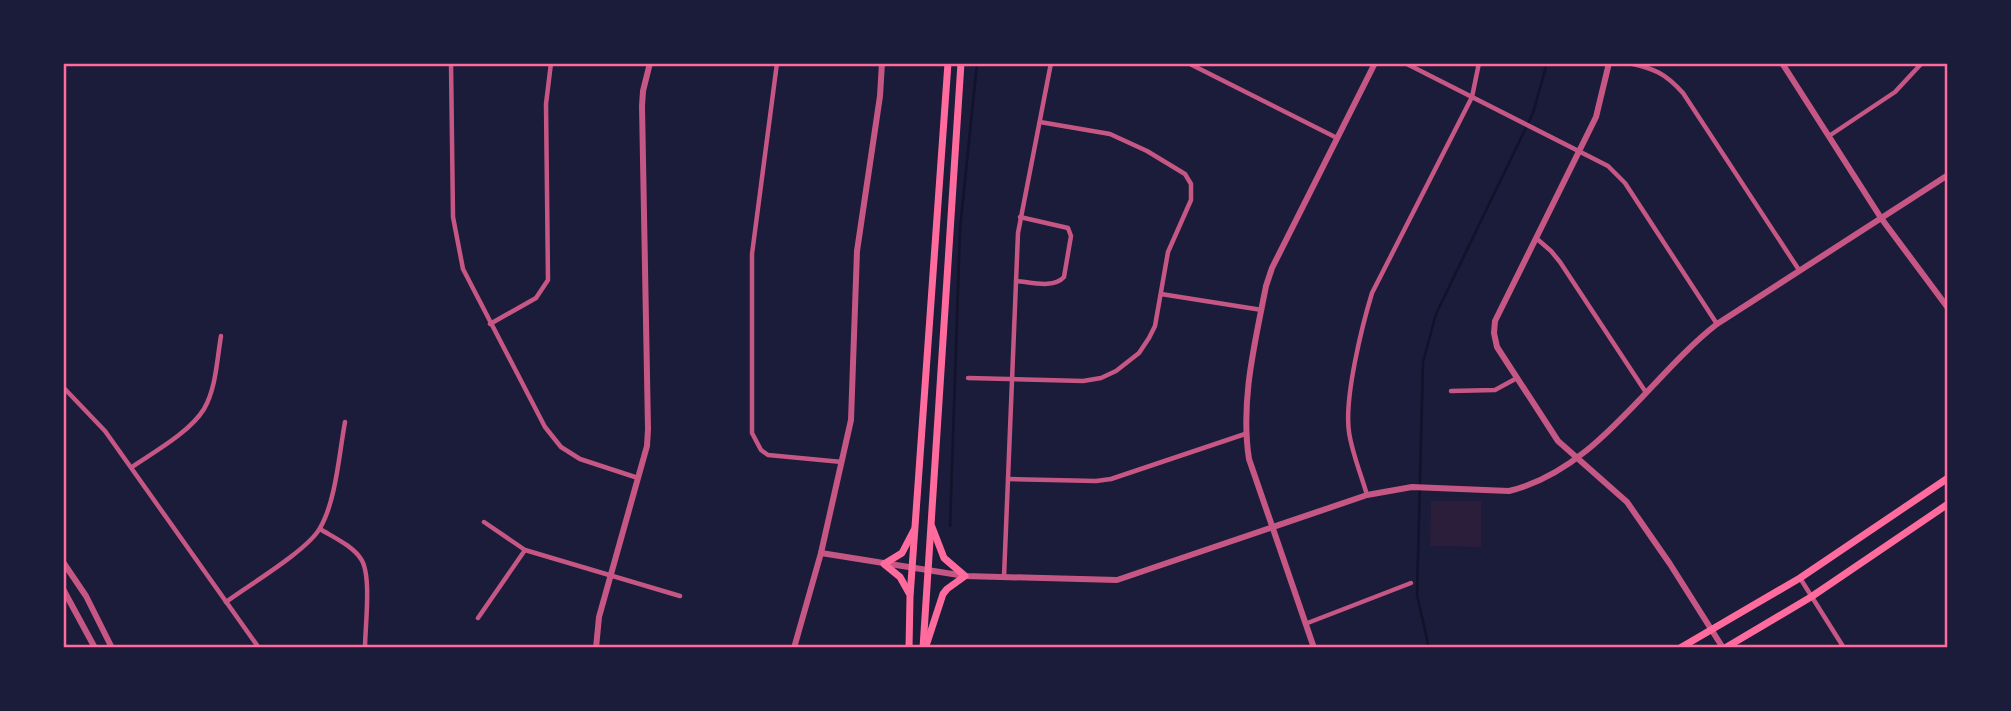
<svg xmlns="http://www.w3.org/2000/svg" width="2011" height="711" font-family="Inter,sans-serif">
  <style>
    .green { fill: #2a1e3b }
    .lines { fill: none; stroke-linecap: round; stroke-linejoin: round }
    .stream { stroke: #12122b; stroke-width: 2.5 }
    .minor { stroke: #c65784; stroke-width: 4.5 }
    .tertiary { stroke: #c65784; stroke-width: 6 }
    .secondary { stroke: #ff6b9d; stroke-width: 7 }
    .primary { stroke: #ff6b9d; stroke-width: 7 }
    .neatline { fill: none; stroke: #ff6b9d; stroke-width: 2.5 }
  </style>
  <rect width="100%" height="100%" fill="#1b1b3a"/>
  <path class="green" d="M1431,501H1481V547L1430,546Z"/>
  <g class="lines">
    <g class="stream">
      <path d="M950,526L960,229L977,63"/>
      <path d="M1429,648L1417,595L1423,362L1436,314L1533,113L1547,63"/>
    </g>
    <g class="minor">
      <path d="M451,63L453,217L463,269L545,427L561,447L580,459L638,478"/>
      <path d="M777,63L752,254V433L761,450L768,455L842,462"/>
      <path d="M1188,63L1337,138"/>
      <path d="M1405,63L1608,166L1625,183L1717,324"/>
      <path d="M1629,63C1655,69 1665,73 1683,93L1799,270"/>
      <path d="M1829,136L1895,92L1922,63"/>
      <path d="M1536,238L1551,251L1560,262L1645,391"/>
      <path d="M1016,281C1031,282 1053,289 1064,277L1071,236L1068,228L1020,217"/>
      <path d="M1161,294L1262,310"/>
      <path d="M490,324L536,298L548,280L546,104L551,63"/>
      <path d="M968,378L1083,381L1101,378L1116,371L1139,353L1149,338L1155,326L1168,252L1191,200V184L1185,174L1147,151L1110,134L1040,122"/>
      <path d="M63,387L105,431L259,648"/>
      <path d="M1451,391L1495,390L1517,378"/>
      <path d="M132,467C154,452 190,432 204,409C216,389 217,359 221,336"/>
      <path d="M1008,479L1096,481L1111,479L1245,434"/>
      <path d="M1367,495C1361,474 1352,453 1349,432C1344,398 1362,326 1372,293L1472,97L1479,63"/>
      <path d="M484,522L525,550L680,596"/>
      <path d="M320,529C333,537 353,546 361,559C372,575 365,627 365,648"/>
      <path d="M1004,577L1018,233L1051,63"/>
      <path d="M1800,578L1844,648"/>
      <path d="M226,602C249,585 308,550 320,528C336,501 339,454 345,422"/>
      <path d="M478,618L525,550"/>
      <path d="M1305,624L1411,583"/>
    </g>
    <g class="tertiary">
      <path d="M1609,63L1596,117L1495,321L1494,333L1497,347L1558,441L1627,502L1670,564L1723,648"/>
      <path d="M1782,63L1881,218L1948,308"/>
      <path d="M821,553L965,576L1117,580L1367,495L1412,487L1509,491C1597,470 1649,377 1717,324L1948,175"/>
      <path d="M63,562L86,596L112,648"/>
      <path d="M63,589L95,648"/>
      <path d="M596,648L599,617L638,478L647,446L648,429L642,106L643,91L650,63"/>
      <path d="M794,648L821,553L851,420L857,251L880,96L882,63"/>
      <path d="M1314,648L1249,459C1240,401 1255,343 1266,286L1272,268L1375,63"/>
    </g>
    <g class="secondary">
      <path d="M909,593L900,577L884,564L902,553L914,530"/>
      <path d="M926,646L943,594L947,589L965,576L944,558L932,527"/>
      <path d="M909,648L910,597L948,63"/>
      <path d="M923,648L961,63"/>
    </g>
    <g class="primary">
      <path d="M1680,648L1800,578L1948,478"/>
      <path d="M1725,648L1811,597L1948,504"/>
    </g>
  </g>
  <rect width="2011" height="711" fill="none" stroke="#1b1b3a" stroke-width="130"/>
  <rect x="65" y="65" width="1881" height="581" class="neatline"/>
</svg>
